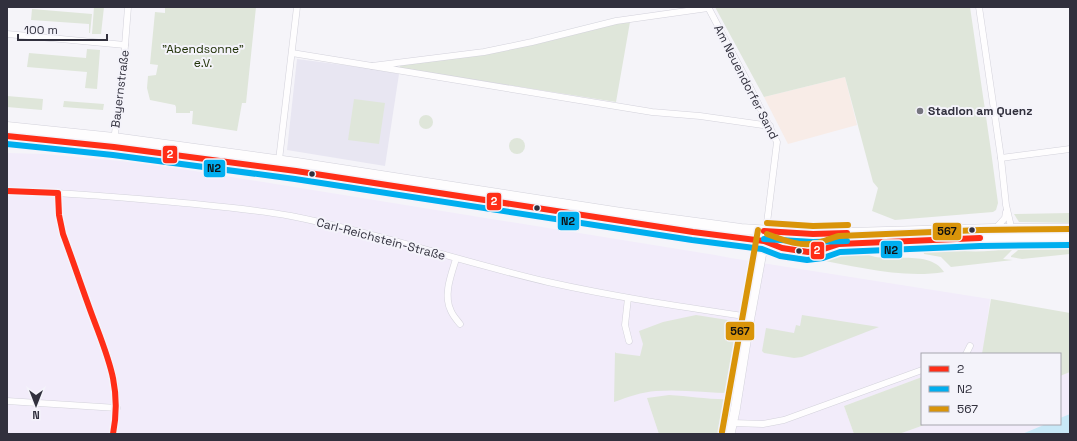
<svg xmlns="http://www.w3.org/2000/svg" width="1077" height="441" font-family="'Space Grotesk',sans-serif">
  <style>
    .commercial { fill: #f8ece7 }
    .industrial { fill: #f2ecfa }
    .built { fill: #e8e6f2 }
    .green { fill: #dfe6da }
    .water { fill: #c8e8f7 }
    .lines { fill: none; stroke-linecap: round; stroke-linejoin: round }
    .street-casing { stroke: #d3d2db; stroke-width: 7 }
    .secondary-casing { stroke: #d3d2db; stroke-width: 10 }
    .primary-casing { stroke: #d3d2db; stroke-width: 11 }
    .street { stroke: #fefdfe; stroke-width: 6 }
    .secondary { stroke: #fefdfe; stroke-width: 9 }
    .primary { stroke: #fefdfe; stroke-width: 10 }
    .bus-1-casing { stroke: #f4f3fa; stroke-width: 9 }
    .bus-2-casing { stroke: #f4f3fa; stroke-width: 9 }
    .bus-3-casing { stroke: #f4f3fa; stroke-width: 9 }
    .bus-1 { stroke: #ff2e17; stroke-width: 6 }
    .bus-2 { stroke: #00aeef; stroke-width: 6 }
    .bus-3 { stroke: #d99409; stroke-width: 6 }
    .poi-dot { fill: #76757f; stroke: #f4f3fa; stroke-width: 1.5 }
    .bus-dot { fill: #31303d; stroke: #f4f3fa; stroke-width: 1.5 }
    .labels { text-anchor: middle; stroke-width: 4; stroke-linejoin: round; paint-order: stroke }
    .park-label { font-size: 12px; fill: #213208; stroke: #f4f3fa }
    .street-label { font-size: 12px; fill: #31303d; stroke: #f4f3fa }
    .poi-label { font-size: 12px; font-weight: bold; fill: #31303d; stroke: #f4f3fa; text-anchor: start }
    .line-badge { stroke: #f4f3fa; stroke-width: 1.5 }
    .badge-label { font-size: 11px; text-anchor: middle; font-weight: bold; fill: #fff }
    .pale-badge-label { font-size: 11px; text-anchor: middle; font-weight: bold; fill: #111 }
  </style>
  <rect width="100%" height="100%" fill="#f5f4f9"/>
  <path class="commercial" d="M845,77L857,125L788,144L764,97Z"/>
  <g class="industrial">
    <path d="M7,153L44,154L121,161L182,169L715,255L731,258L990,299L983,354H922V377L844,406L854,434H7Z"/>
    <path d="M1070,372V414L1060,418V376Z"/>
    <path d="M927,424H1046L1022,434H899Z"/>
  </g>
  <path class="built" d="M297,59L367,68L399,74L385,166L287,150Z"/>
  <g class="green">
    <path d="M94,7H104L101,34H92Z"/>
    <path d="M165,7H256L246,103H242L237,131L192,124L193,111H190V113H176V107L175,105L150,100L147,88L148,76L156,75L158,65L150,64L155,12L165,13Z"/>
    <path d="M715,7H970L991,151L998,203L996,210L993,212L895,220L872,211L878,188L873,182L845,77L764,97Z"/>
    <path d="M32,9L92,14L90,33H89V24L31,20Z"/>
    <path d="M630,22L616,102L400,68L399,64L437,60L616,23Z"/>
    <path d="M87,49L100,50L97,89L85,88L87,72L27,67L29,53L86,58Z"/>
    <path d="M7,96L43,99L42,110L7,107Z"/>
    <path d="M354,99L385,103L379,144L348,140Z"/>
    <path d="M64,101L104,104L103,110L63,107Z"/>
    <circle cx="426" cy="122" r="7"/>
    <circle cx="517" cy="146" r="8"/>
    <path d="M1070,213V223L1019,222L1014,214Z"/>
    <path d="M1023,246H1070V254L1022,259L1011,257V256Z"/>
    <path d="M944,248C966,253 989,252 1012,248V250L1003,259L1013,260L951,267L941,257L924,254L923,249Z"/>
    <path d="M846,251H864C876,267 928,246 944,272C902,279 855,266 814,259Z"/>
    <path d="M991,299L1070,313V372L1060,376V354H982Z"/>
    <path d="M696,315L734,321L740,325L742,335L734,387L732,393C707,393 682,389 656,391C642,392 628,397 614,402L615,352L616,353L640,356L643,344L639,331L663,322Z"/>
    <path d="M802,315L879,327L802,357L794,358L764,353L762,351L766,328L794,333L796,325L800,326Z"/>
    <path d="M922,377V424H927L899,434H854L844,406Z"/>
    <path d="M669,395C690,396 710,400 732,399L730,416L724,434H659L647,398Z"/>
  </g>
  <path class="water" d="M1070,414V434H1022L1046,424H1060V418Z"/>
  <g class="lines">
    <defs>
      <g id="street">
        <path d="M708,7L746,79L777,142L766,231"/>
        <path d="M979,7L1001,158L1006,205L1012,231"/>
        <path d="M708,8L616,21L532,42L484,52L372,66L652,112L700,116L770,126"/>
        <path d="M7,34L125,45"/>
        <path d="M292,53L372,66"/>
        <path d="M114,141L123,71L128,7"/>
        <path d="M1001,158L1070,149"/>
        <path d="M279,160L297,7"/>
        <path d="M7,191C63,192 118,197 174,202C213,206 252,209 291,216C378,233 462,262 548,282C615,297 683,307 750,317"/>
        <path d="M58,193L59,215L63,234L111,367C118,390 118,411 113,434"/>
        <path d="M995,229L1005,218L1006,212"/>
        <path d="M456,259C451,275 443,295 451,311C453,316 457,320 460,324"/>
        <path d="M628,298L625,325L629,341"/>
        <path d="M966,354L970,346"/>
        <path d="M7,401L117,408"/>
        <path d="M733,423L763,424L784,420L922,370"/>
      </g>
      <path id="secondary" d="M730,434L735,411L750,317L764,241"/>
      <g id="primary">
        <path d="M7,127L114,138L297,163L621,213L741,229L813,234L994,229H1070"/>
        <path d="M7,136C254,158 497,204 742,239L779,242L839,244L980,238L1070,237"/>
      </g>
    </defs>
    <use href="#street" class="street-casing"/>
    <use href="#secondary" class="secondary-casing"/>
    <use href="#primary" class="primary-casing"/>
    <use href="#street" class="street"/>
    <use href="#secondary" class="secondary"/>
    <use href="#primary" class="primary"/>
    <defs>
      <g id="bus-1">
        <path d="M7,136L114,147L296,171L693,232L764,241L782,248L808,252L821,250L839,244L980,238"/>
        <path d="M7,191L58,193L59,215L63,234C73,261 82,288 92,315C108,358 122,387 113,434"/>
        <path d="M764,231L813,234L847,233"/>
      </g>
      <g id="bus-2">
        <path d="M7,144L113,155L295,179L692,240L762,249L780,256L807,260L823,258L840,252L980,246L1070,245"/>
        <path d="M764,239L813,242L847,241"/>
      </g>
      <g id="bus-3">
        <path d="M767,223L813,226L848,225"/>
        <path d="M767,234C783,240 800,247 817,243C825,241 831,238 839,236L980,230L1070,229"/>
        <path d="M722,432L758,230"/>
      </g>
    </defs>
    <use href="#bus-1" class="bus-1-casing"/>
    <use href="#bus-2" class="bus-2-casing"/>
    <use href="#bus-3" class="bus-3-casing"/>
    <use href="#bus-1" class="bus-1"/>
    <use href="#bus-2" class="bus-2"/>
    <use href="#bus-3" class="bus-3"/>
  </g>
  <circle class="poi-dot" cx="920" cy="111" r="4"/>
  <g class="bus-dot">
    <circle cx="312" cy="174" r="3.5"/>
    <circle cx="537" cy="208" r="3.5"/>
    <circle cx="972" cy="230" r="3.5"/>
    <circle cx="799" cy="251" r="3.5"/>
  </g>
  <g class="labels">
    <g class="park-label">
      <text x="203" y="53">"Abendsonne"<tspan x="203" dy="14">e.V.</tspan></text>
    </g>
    <g class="street-label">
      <text transform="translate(746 82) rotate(63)" y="4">Am Neuendorfer Sand</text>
      <text transform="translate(120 89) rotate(-83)" y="4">Bayernstraße</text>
      <text transform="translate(381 239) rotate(15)" y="4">Carl-Reichstein-Straße</text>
    </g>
    <g class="poi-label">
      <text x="928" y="115">Stadion am Quenz</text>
    </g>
  </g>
  <g class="line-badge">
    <rect x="162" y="145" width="16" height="19" rx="4" fill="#ff2e17"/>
    <rect x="203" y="159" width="23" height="19" rx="4" fill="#00aeef"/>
    <rect x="486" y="192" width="16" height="19" rx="4" fill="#ff2e17"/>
    <rect x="557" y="211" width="23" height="20" rx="4" fill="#00aeef"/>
    <rect x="932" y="222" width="30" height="19" rx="4" fill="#d99409"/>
    <rect x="880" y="240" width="23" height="19" rx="4" fill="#00aeef"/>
    <rect x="810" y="241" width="15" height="19" rx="4" fill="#ff2e17"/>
    <rect x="725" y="321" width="30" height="20" rx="4" fill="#d99409"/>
  </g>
  <g class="badge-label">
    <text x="170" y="158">2</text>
    <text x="494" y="205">2</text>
    <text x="817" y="254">2</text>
  </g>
  <g class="pale-badge-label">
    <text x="214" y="172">N2</text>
    <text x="568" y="225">N2</text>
    <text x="947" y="235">567</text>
    <text x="891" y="254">N2</text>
    <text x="740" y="335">567</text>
  </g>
  <rect width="1077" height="441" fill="none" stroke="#31303d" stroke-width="16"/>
  <rect x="921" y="353" width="140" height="72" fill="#f4f3fa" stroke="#a6a5ae"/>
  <rect x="929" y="366" width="20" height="6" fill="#ff2e17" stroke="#a6a5ae"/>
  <text x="957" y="373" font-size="12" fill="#31303d">2</text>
  <rect x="929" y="386" width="20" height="6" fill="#00aeef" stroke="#a6a5ae"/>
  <text x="957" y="393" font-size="12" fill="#31303d">N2</text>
  <rect x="929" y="406" width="20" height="6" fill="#d99409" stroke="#a6a5ae"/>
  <text x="957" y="413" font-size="12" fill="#31303d">567</text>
  <g transform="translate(36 405) rotate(180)" stroke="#f4f3fa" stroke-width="3" paint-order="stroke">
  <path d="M0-3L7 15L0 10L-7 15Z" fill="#31303d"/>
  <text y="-6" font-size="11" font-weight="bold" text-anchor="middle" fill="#31303d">N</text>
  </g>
  <path d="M18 34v6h89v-6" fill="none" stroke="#31303d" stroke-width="2"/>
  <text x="24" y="34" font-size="12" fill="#31303d" stroke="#f4f3fa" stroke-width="3" paint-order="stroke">100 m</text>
</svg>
